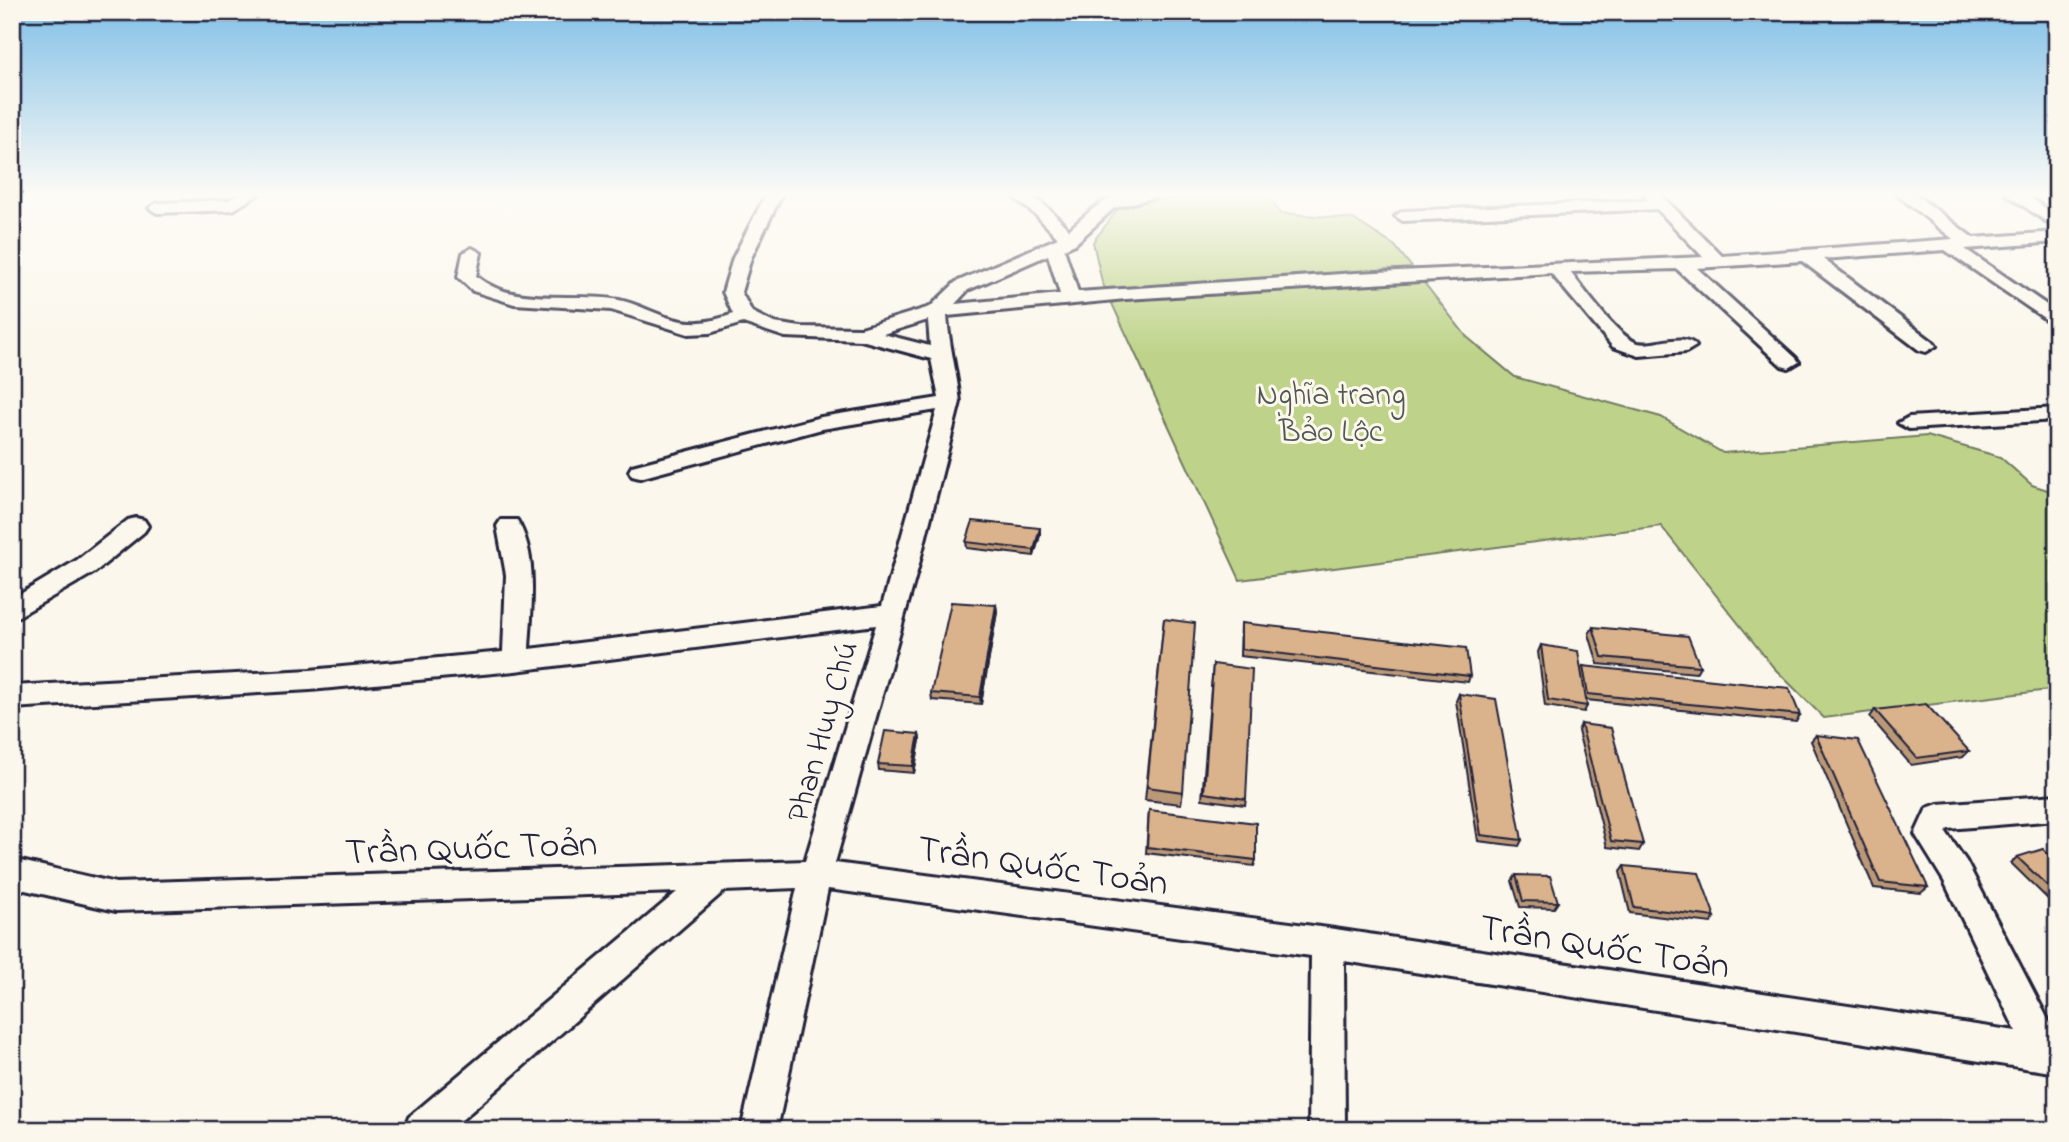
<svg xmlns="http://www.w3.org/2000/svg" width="2069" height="1142" font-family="'Indie Flower',sans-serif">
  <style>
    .green { fill: #bed389; stroke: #707a62; stroke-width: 2 }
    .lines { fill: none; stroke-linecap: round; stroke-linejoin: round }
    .street-casing { stroke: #22223b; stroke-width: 6 }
    .street { fill: #fbf7ec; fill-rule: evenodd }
    .wall { fill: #bb9978; stroke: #22223b; stroke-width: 2 }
    .shaded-wall { fill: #997d61; stroke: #22223b; stroke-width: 2 }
    .building { fill: #dab28b; stroke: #22223b; stroke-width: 2 }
    .labels { text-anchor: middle; stroke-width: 6; stroke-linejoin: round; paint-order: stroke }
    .park-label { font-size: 32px; fill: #515752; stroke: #fbf7ec }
    .street-label { font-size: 32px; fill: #22223b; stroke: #fbf7ec }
    .near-street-label { font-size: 38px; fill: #22223b; stroke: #fbf7ec }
  </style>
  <rect width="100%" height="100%" fill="#fbf7ec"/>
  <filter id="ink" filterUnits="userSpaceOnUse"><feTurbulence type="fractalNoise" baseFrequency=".0143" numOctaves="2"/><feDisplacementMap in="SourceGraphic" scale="14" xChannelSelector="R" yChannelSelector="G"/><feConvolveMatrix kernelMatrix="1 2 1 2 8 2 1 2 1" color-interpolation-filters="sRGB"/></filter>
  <g filter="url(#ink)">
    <path class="green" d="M1223,194H1266L1281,213L1353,219L1395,246L1467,337L1515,377L1661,417L1723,453L1927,436L2000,457L2032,485L2057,493V689L1824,718L1774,668L1661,526L1240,580L1102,282L1093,242L1122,204Z"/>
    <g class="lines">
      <defs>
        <g id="street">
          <path d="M239,194H259L233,210L157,213L149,208L157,203L229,200Z"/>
          <path d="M766,194H782L751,258L741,292L752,312L774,323L801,327L861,328L930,307L956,282L1058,238L1037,216L1010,194C1039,194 1050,210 1069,230C1105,198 1107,194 1157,194L1155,197L1114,208L1075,244L1064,249L1078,292L1355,273L1703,257L1657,209L1403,221L1395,216L1403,211L1648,200L1643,194H1660L1722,256L1953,239L1896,194H1915L1973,238L2057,232V242L1965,249L2057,312V327L1945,250L1823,259L1933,342L1936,346L1926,352L1919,350L1802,261L1697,268L1796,358L1799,362L1789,368L1782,366L1677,269L1570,272C1585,290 1617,337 1638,343C1654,347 1684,331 1696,346L1686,352L1639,356L1613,347L1551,273L1126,299L947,316C949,345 957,373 960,402L918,568L835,863L1328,928L2016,1031L1944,881L1915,834L1927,808L1938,804L2057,795V820L1948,829L1946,832L1966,861L2057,1037V1073L1344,961L1345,1130H1309L1311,956L828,889L777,1130H741L797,888L724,891L450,1130H404L409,1117L677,892L116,911L12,887V859L116,883L805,861L876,625L515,671L310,690L12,708V686L310,670L503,652L506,575L497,526L501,520H517C539,556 531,610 529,649L882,606L937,410L822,429L640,478L632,476L629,471L632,466L821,417L939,398L931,359L861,340L785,337L743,323L710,333L688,334L611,310L514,304L473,291L458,277L463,253L472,248L481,253L476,276C514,308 573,291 619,300C643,305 666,321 691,322C706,323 719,319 733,314L723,292L733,258ZM1048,255L1060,294L955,304L968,290ZM928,320L930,346L883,334Z"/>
          <path d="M2006,194H2025L2057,216V229Z"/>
          <path d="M2057,408V420L1909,429L1898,423L1909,417Z"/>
          <path d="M136,518L144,520L148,526L144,532L95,572L12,620V599L77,560L128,520Z"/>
        </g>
      </defs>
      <use href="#street" class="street-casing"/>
      <use href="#street" class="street"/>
    </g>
    <g class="wall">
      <path d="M1040,535L1034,556L967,548L966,542Z"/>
      <path d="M996,605L997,612L981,704L932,700L931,693Z"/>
      <path d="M1164,619L1183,792L1181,804L1145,800Z"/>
      <path d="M1241,623L1470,676L1468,682L1240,656Z"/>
      <path d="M1593,627L1700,666L1696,673L1598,664L1589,634Z"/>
      <path d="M1541,645L1581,669L1583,666L1800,715L1796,722L1586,700L1587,706L1584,712L1545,706L1538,652Z"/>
      <path d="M1213,664L1246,799L1245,805L1202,799Z"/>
      <path d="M1459,694L1522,840L1519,846L1478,841L1456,701Z"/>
      <path d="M1875,710L1969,751L1963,757L1911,765L1870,717Z"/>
      <path d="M1581,724L1643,844L1639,851L1607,847L1578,731Z"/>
      <path d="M919,734L920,740L914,773L879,770L878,764Z"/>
      <path d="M1816,735L1928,887L1921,893L1874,888L1811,741Z"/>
      <path d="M1149,810L1256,860L1254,866L1146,853Z"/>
      <path d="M2017,857L2057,863V908L2011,863Z"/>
      <path d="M1624,866L1715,917L1711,923L1630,913L1620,872Z"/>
      <path d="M1516,875L1558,902L1554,908L1520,907L1512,881Z"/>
    </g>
    <g class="shaded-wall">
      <path d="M1040,528V535L1034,556V550Z"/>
      <path d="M996,605L997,612L981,704L980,697Z"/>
      <path d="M919,734L920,740L914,773L913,766Z"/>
    </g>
    <g class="building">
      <path d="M973,521L1040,528L1034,550L966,542Z"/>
      <path d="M951,602L996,605L980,697L931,693Z"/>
      <path d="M1164,619L1195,623L1183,792L1147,787Z"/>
      <path d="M1241,623L1466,648L1470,676L1241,649Z"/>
      <path d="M1593,627L1688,636L1700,666L1602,657Z"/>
      <path d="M1541,645L1578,651L1587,706L1548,700Z"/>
      <path d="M1213,664L1252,669L1246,799L1204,793Z"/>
      <path d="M1583,666L1789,688L1800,715L1588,694Z"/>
      <path d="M1459,694L1496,699L1522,840L1481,835Z"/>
      <path d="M1926,704L1969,751L1917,758L1875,710Z"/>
      <path d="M1581,724L1611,728L1643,844L1611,841Z"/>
      <path d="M885,731L919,734L913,766L878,764Z"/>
      <path d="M1816,735L1858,740L1928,887L1880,882Z"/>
      <path d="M1149,810L1256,823V860L1147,847Z"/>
      <path d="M2043,849L2057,863V895L2017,857Z"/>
      <path d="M1624,866L1699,873L1715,917L1634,907Z"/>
      <path d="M1516,875L1550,876L1558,902L1523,901Z"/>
    </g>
  </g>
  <linearGradient id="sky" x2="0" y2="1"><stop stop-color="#81c0e7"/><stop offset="0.55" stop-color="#fdfbf6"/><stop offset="1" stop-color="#fdfbf6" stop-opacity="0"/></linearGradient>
  <rect width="2069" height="354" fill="url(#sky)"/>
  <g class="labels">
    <g class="park-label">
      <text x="1331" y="404">Nghĩa trang<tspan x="1331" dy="37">Bảo Lộc</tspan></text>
    </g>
    <g class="street-label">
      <text transform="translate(821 731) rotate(-74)" y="11">Phan Huy Chú</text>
    </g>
    <g class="near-street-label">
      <text transform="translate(471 846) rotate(-2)" y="13">Trần Quốc Toản</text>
      <text transform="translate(1043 864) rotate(8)" y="13">Trần Quốc Toản</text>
      <text transform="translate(1605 945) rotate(9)" y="13">Trần Quốc Toản</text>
    </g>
  </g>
  <rect width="2069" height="1142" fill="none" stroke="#fbf7ec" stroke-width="42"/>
  <rect x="21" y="21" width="2027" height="1100" fill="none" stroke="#22223b" stroke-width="2.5" filter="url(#ink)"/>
</svg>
